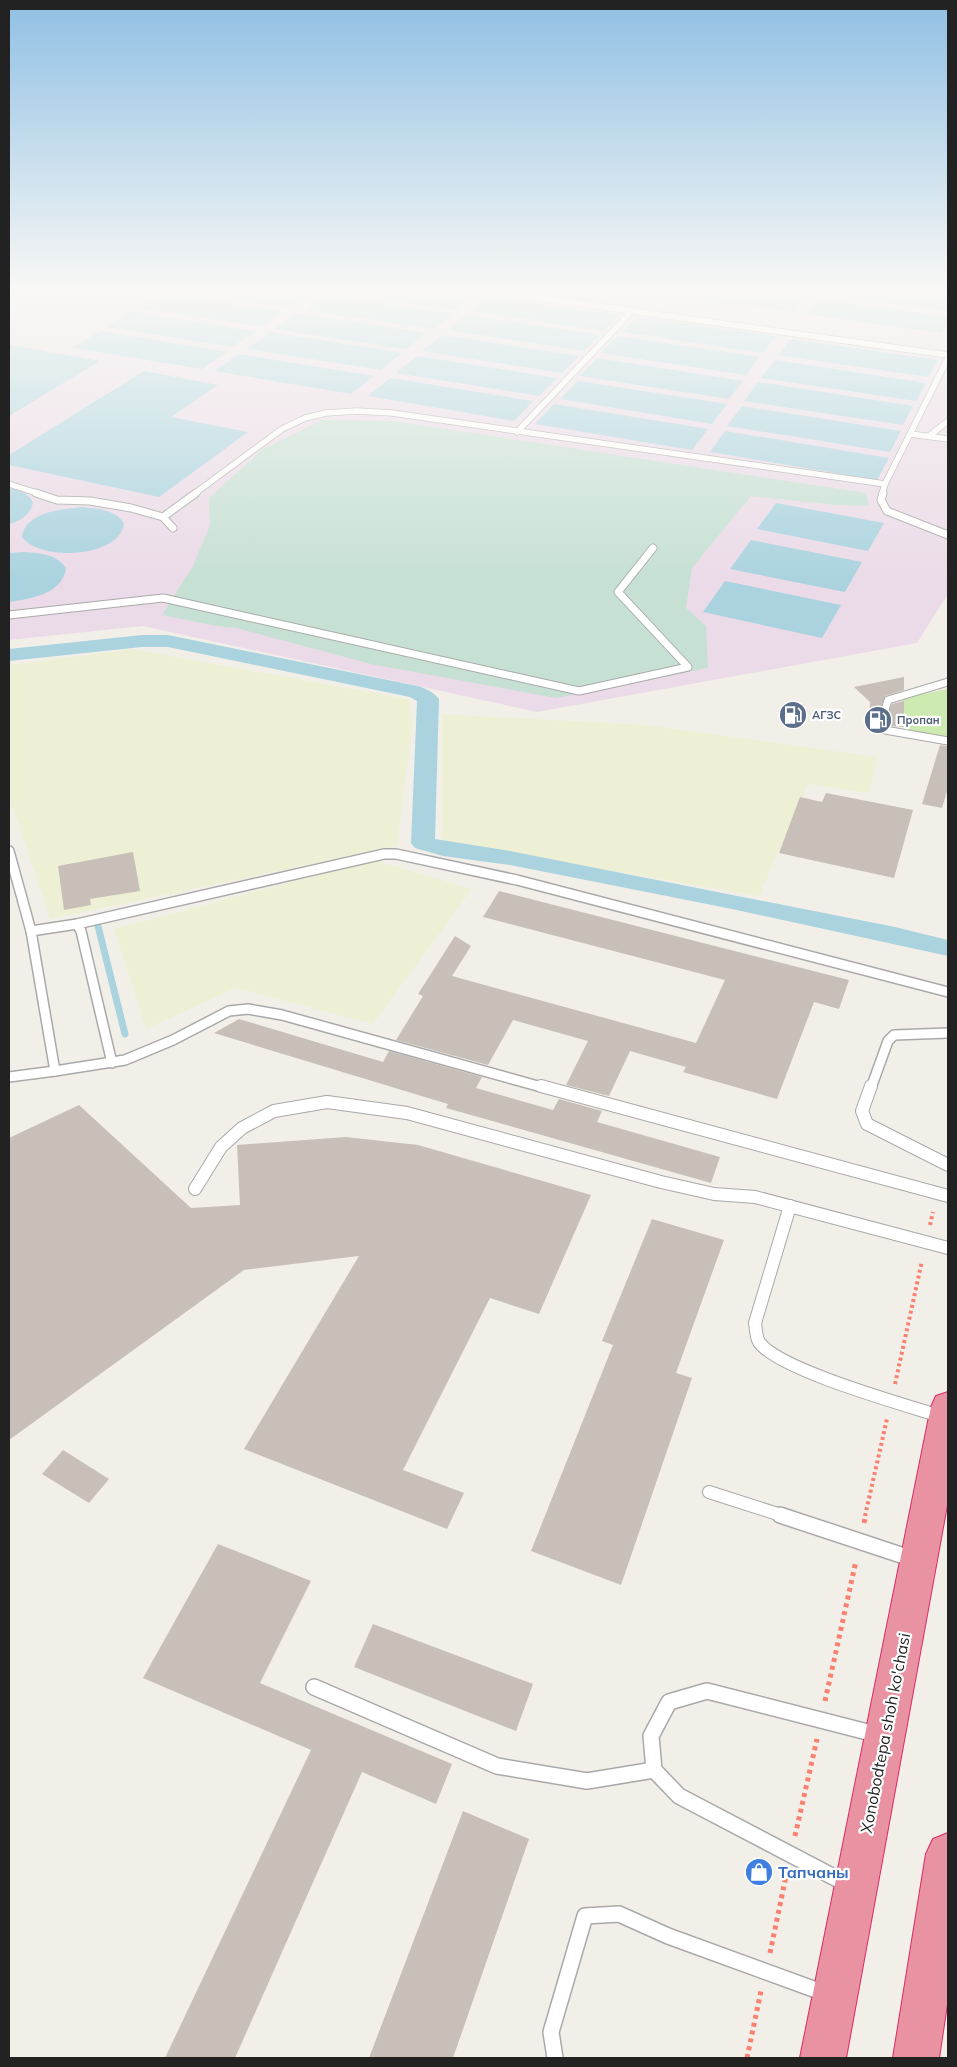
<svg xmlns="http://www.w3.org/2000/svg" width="957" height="2067" font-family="Mulish,sans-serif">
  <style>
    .industrial { fill: #ebdbe8 }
    .farmland { fill: #eef0d5 }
    .grass { fill: #cdebb0 }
    .wetland { fill: #c6e0d4 }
    .water { fill: #aad3df }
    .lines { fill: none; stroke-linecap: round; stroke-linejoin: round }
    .stream { stroke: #aad3df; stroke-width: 7 }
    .canal { fill: #aad3df; fill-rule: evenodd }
    .building { fill: #c7bfb8 }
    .lane-far4-casing { stroke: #a9a9a9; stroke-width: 7 }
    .lane-far3-casing { stroke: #a9a9a9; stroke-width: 9 }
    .lane-far2-casing { stroke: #a9a9a9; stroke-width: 12 }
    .lane-far1-casing { stroke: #a9a9a9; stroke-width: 14 }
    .lane-casing { stroke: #a9a9a9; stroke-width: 18 }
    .highway-casing { stroke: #dc2a67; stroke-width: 2 }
    .path-far1 { stroke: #fa8072; stroke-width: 4; stroke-dasharray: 3 3; stroke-linecap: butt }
    .path { stroke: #fa8072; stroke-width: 5; stroke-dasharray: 4 4; stroke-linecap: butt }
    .lane-far4 { stroke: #fff; stroke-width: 5.5 }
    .lane-far3 { stroke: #fff; stroke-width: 7 }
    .lane-far2 { stroke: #fff; stroke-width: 9 }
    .lane-far1 { stroke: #fff; stroke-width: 12 }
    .lane { stroke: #fff; stroke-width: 15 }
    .highway { fill: #e892a2; fill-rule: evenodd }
    .labels { text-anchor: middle; stroke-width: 4.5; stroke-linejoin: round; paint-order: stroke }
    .far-service-label { font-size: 11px; font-weight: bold; fill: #4e5e75; stroke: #fff; text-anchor: start }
    .near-street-label { font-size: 16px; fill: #222; stroke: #fff }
    .near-shop-label { font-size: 16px; font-weight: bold; fill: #366cbe; stroke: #fff; text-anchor: start }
  </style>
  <rect width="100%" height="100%" fill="#f2efe9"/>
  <path class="industrial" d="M9,291H948V594L917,643L537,712L143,626L9,640Z"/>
  <g class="farmland">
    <path d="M132,649L408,699L413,721L397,846L50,919L9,796V665Z"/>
    <path d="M442,714L645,725L878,757L869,793L808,784L759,896L442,842Z"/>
    <path d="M374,860L472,889L373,1024L236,988L146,1029L114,929Z"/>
  </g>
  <path class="grass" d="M948,689V736L944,738L909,731L901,723L903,698Z"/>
  <path class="wetland" d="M322,420L393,421L866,493L869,506L836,505L751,496L692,568L686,608L706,626L708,668L556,698L371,664L236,628L217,626L162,615L193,566L210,525L209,498L262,450Z"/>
  <g class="water">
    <path d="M181,291H298L312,294L291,308Z"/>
    <path d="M444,291L474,296L456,310L330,292Z"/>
    <path d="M661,291H758L805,298L794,312L659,294Z"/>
    <path d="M821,291H915L948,296V311L819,294Z"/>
    <path d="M163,293L284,312L262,327L138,308Z"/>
    <path d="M326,295L453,314L434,329L305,310Z"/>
    <path d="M488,296L619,315L604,331L471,311Z"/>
    <path d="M818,299L948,317V321L942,333L806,314Z"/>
    <path d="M131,312L256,331L232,347L106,327Z"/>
    <path d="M297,313L426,333L406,349L274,329Z"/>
    <path d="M466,315L600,335L584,351L448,330Z"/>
    <path d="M637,317L776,336L763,353L622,332Z"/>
    <path d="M100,331L227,352L202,369L73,348Z"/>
    <path d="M270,332L402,353L381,370L247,349Z"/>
    <path d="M442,335L579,356L562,373L422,351Z"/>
    <path d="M617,336L759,357L746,375L601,353Z"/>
    <path d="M791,339L938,360L928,377L778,355Z"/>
    <path d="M9,345L100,361L9,416Z"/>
    <path d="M239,354L374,376L351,394L214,371Z"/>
    <path d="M417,356L557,378L539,396L396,373Z"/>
    <path d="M597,358L743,381L729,399L580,376Z"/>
    <path d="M775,360L926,383L916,401L761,378Z"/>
    <path d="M144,371L218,385L171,417L248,432L159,497L9,465V455Z"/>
    <path d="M390,378L533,401L514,421L368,396Z"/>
    <path d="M578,381L727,404L712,424L560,399Z"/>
    <path d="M758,382L913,406L903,425L744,401Z"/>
    <path d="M554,404L708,429L692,450L535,424Z"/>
    <path d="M742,406L901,431L890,452L727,426Z"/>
    <path d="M725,431L889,458L877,480L710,452Z"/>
    <path d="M9,488C19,490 27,492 33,502C31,514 21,521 9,524Z"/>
    <path d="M776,503L884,523L868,551L757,529Z"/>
    <path d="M83,507C98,509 114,509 124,523C121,558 40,562 22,537C25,512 62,509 83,507Z"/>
    <path d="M751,540L862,562L845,592L730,569Z"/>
    <path d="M24,552C40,553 56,554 66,568C63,594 30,599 9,602V553Z"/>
    <path d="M725,581L841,605L822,638L703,612Z"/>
  </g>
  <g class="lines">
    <path class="stream" d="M98,926L125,1034"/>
    <path class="canal" d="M142,635H168L417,686C426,688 433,692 439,699L435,839L510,851L895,927L948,940V956L732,909L510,865L443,856L415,848L411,843L417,701L410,697L168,647H142L9,661V649Z"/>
  </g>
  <g class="building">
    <path d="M904,677V690L885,696L880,711L883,715H887L892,704L904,701V727L890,726L889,722L885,720L882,721L880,724L869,723L870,702L854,687Z"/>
    <path d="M940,745L948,746V788L942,808L922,804Z"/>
    <path d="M826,793L913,810L894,878L779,853L800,797L822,802Z"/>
    <path d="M133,852L140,891L90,899L91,905L64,910L58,866Z"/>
    <path d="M499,891L849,980L839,1009L814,1002L777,1099L683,1072L686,1067L630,1051L609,1096L566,1085L588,1041L513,1020L488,1065L396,1040L423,996L418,994L455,936L471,946L452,976L696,1043L725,980L483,917Z"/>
    <path d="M239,1019L383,1062L389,1051L482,1077L476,1088L553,1110L559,1099L602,1111L597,1122L720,1157L711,1183L446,1108L448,1104L214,1033Z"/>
    <path d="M79,1105L191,1208L240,1205L237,1145L346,1137L418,1145L591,1195L539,1314L490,1298L403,1470L464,1493L447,1529L244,1449L359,1256L244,1270L9,1440V1138Z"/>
    <path d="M652,1219L724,1240L676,1373L692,1378L621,1585L531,1551L613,1345L602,1341Z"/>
    <path d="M63,1450L109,1479L89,1503L42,1474Z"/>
    <path d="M218,1544L311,1581L260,1683L452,1764L436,1804L362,1772L235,2058H165L311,1750L143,1678Z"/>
    <path d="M373,1624L533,1684L516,1731L354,1667Z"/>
    <path d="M463,1811L529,1839L453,2058H369Z"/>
  </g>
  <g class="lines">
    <defs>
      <g id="lane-far4">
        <path d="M488,291L948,355"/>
        <path d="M517,432L632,311"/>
        <path d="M910,434L948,358"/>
        <path d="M929,436L948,421"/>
        <path d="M9,484L40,494"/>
        <path d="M194,494L282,429L305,418L326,413L357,411L392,413L885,484L910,434L948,439"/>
        <path d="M882,494L885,484"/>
      </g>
      <g id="lane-far3">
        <path d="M36,493L57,500L90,501L131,508L163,517L173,528"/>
        <path d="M883,493L881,500L887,511L948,535"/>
        <path d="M163,517L196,493"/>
        <path d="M9,615L163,598L579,691L688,667L618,592L653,548"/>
        <path d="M885,710L888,700L948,682"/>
        <path d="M885,725V730L948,741"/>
      </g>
      <g id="lane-far2">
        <path d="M9,851L31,931"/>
        <path d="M77,924L81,931L112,1063"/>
        <path d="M9,1077L55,1071"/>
        <path d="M545,1088L282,1015L248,1009L229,1011L173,1040L125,1060L55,1071L31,931L77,924L384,854H396L517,880L948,992"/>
        <path d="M871,1088L888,1041L894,1035L948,1033"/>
      </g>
      <g id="lane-far1">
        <path d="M541,1086L948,1196"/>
        <path d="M871,1086L862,1111L867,1124L948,1165"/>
        <path d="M195,1189L221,1147L242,1128L274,1111L327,1102L407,1113L661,1182L714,1194L755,1197L948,1248"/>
        <path d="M790,1206L755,1323C756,1329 756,1337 759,1342C778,1370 906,1405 943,1417"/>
        <path d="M709,1492L784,1516"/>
      </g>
      <g id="lane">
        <path d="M780,1515L913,1559"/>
        <path d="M314,1687L497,1766L587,1781L654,1770"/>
        <path d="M847,1884L679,1796L654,1770L651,1736L669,1702L707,1691L879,1735"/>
        <path d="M555,2058L551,2032L585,1916L619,1914L668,1936L827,1994"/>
      </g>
      <g id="highway">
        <path d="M948,1392V1500L846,2058H800L931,1407L936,1396Z"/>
        <path d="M948,1833V1998L939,2058H893L926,1854L933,1839Z"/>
      </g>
    </defs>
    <use href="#lane-far4" class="lane-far4-casing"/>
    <use href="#lane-far3" class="lane-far3-casing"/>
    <use href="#lane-far2" class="lane-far2-casing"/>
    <use href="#lane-far1" class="lane-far1-casing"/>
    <use href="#lane" class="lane-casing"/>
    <use href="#highway" class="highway-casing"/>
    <g class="path-far1">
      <path d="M930,1225L933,1212"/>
      <path d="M895,1384L922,1261"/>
      <path d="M865,1516L887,1419"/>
    </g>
    <g class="path">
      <path d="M864,1523L866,1515"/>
      <path d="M825,1701L856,1561"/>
      <path d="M795,1836L817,1739"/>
      <path d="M770,1953L786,1876"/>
      <path d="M747,2058L761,1991"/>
    </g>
    <use href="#lane-far4" class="lane-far4"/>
    <use href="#lane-far3" class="lane-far3"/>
    <use href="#lane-far2" class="lane-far2"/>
    <use href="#lane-far1" class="lane-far1"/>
    <use href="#lane" class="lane"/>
    <use href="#highway" class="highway"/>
  </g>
  <linearGradient id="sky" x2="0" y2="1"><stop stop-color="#8fc0e4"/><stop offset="0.5" stop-color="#f9f8f5"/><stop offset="1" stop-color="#f9f8f5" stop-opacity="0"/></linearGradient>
  <rect width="957" height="581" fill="url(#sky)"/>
  <defs>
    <symbol id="fuel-disc" viewBox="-11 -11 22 22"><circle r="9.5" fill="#5c6f8a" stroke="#fff"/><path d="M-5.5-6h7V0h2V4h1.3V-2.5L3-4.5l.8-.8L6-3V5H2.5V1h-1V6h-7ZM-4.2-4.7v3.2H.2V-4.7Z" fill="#fff"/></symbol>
    <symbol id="shop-disc" viewBox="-11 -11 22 22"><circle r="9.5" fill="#3f7fe0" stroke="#fff"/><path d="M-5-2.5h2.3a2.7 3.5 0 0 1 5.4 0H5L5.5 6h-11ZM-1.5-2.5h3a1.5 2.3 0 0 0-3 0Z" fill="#fff"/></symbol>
  </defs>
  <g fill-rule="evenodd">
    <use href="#fuel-disc" x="777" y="699" width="32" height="32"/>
    <use href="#fuel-disc" x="862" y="704" width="32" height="32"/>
    <use href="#shop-disc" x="743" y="1856" width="32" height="32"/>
  </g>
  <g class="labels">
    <g class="far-service-label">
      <text x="812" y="719">АГЗС</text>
      <text x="897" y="724">Пропан</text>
    </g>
    <g class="near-street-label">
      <text transform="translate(885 1733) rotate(-79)" y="6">Xonobodtepa shoh ko'chasi</text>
    </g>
    <g class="near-shop-label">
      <text x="778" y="1878">Тапчаны</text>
    </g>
  </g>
  <rect width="957" height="2067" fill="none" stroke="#222222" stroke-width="20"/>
</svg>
